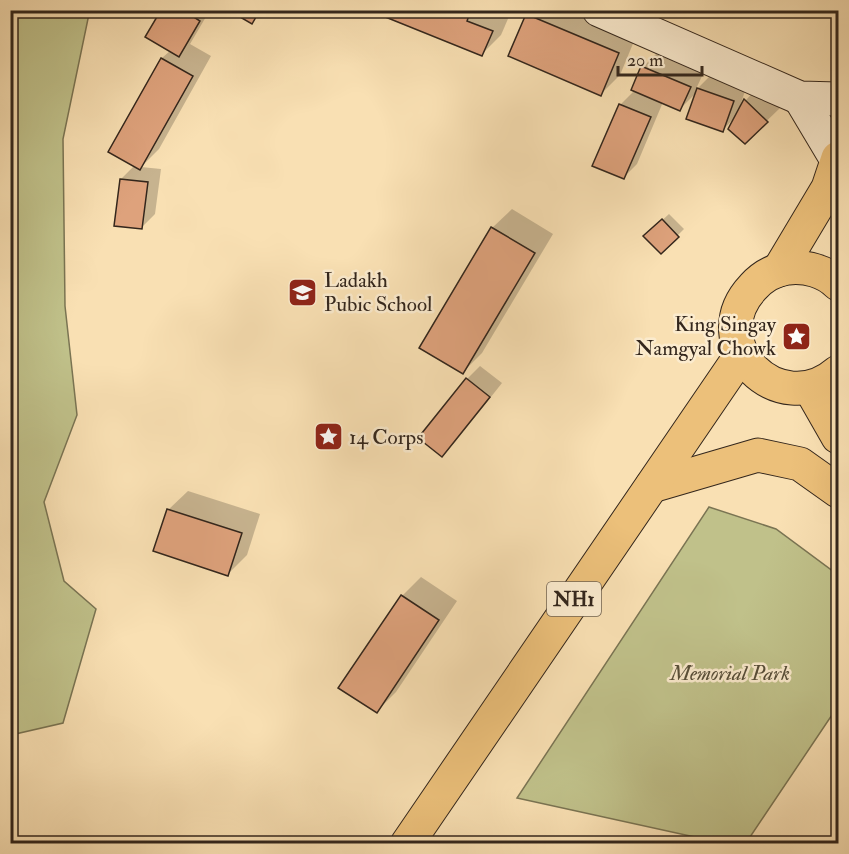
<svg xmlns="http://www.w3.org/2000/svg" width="849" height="854" font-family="'IM FELL Double Pica',serif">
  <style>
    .green { fill: #c0c18a; stroke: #7a7453; stroke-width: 1.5 }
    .shadow { fill: #0003 }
    .building { fill: #dea27c; stroke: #33261c; stroke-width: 1.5 }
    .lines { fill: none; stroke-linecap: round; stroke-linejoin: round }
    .secondary-casing { stroke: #33261c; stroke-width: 35 }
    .primary-casing { stroke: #33261c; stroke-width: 35 }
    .highway-casing { stroke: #33261c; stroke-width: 35 }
    .secondary { stroke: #fbebce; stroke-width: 33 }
    .primary { stroke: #ecc07a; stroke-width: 33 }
    .highway { stroke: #ecc07a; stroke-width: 33 }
    .labels { text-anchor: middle; stroke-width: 5; stroke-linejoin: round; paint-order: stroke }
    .shield { fill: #fbebce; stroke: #6f6151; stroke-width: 1.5 }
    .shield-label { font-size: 20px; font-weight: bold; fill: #33261c }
    .poi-label { font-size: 21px; fill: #33261c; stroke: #fbebce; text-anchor: start }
    .park-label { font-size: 21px; font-style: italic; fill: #564d38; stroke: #fbebce }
  </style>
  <rect width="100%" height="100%" fill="#f9e0b3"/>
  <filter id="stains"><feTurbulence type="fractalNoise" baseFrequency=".00333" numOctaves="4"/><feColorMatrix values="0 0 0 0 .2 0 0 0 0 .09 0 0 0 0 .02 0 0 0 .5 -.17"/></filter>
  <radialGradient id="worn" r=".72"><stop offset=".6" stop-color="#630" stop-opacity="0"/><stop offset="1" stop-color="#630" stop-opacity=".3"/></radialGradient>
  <g class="green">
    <path d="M88,10L89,14L63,139L65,306L77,415L44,502L64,581L96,609L63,723L11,735V11Z"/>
    <path d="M709,507L776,529L838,575V706L746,843H722L517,798Z"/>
  </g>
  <g class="shadow">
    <path d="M162,10H210L190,44L211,56L159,149L141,167L161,169L155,214L142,227L121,179L135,165L110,151L162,58L171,50Z"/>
    <path d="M372,10H508L511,12L501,35L482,54Z"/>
    <path d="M531,10H582L637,34L620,75L600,95L510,55L527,14Z"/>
    <path d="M656,54L703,74L695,91L711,75L746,88L739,109L740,110L746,100L758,87L780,108L745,142L735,117L723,130L696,93L680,109L663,102L637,164L624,177L620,105L635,90L643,67Z"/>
    <path d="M512,209L553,234L482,353L462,373L492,228Z"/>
    <path d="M669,214L684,229L661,252L645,236Z"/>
    <path d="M480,366L502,383L455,442L442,455L420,438L467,379Z"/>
    <path d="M188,491L260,514L247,555L228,574L168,510Z"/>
    <path d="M421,577L457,601L396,692L377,711L402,596Z"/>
  </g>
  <g class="building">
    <path d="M161,10H183L200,21L179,57L145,37Z"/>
    <path d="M228,10H260L252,24Z"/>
    <path d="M368,10H471L467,21L493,31L482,56Z"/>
    <path d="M526,14L619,53L601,96L508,56Z"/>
    <path d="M161,58L193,76L140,170L108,152Z"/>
    <path d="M641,66L691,87L680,111L631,90Z"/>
    <path d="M697,88L734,101L723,132L686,119Z"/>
    <path d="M744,99L768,122L745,144L728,129Z"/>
    <path d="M619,104L651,117L624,179L592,166Z"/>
    <path d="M120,179L148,182L142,229L114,226Z"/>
    <path d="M662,219L679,237L661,254L643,236Z"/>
    <path d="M491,227L535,253L463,374L419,348Z"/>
    <path d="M466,378L490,397L442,457L418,438Z"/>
    <path d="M167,509L242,533L228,576L153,551Z"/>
    <path d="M401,595L439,620L377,713L338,688Z"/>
  </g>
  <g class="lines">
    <defs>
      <g id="secondary">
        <path d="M599,10L800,98L838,99"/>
        <path d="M800,98L837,160"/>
      </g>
      <path id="primary" d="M779,270L828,188L838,158"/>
      <g id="highway">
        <path d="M838,284C825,271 806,266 788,268C774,270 762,277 753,287C700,343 779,423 838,372"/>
        <path d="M810,388L838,437"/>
        <path d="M652,486L758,455L800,464L838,491"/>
        <path d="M407,844L741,355"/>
      </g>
    </defs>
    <use href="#secondary" class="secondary-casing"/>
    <use href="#primary" class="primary-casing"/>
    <use href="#highway" class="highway-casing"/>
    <use href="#secondary" class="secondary"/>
    <use href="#primary" class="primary"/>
    <use href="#highway" class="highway"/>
  </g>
  <defs>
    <symbol id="school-square" viewBox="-11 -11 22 22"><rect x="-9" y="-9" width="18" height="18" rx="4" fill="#8f2418" stroke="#fbebce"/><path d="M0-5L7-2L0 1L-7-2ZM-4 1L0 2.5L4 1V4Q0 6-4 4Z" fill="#fff"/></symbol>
    <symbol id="sight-square" viewBox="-11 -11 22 22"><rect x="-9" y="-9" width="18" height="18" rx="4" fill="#8f2418" stroke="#fbebce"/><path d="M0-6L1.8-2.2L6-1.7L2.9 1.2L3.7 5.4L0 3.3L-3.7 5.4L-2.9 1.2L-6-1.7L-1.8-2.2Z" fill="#fff"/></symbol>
  </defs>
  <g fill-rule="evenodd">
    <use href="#school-square" x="286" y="276" width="33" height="33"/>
    <use href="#sight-square" x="780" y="320" width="33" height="33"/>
    <use href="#sight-square" x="312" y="420" width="33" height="33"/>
  </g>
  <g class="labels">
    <rect class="shield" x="547" y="582" width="54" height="34" rx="4.5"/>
    <g class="shield-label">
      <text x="574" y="606">NH1</text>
    </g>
    <g class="poi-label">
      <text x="324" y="287">Ladakh<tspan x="324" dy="24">Pubic School</tspan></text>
      <text x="776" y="331" text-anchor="end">King Singay<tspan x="776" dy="24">Namgyal Chowk</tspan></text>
      <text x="349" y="444">14 Corps</text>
    </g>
    <g class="park-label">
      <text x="730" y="680">Memorial Park</text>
    </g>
  </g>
  <rect width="849" height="854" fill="none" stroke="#f9e0b3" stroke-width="36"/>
  <rect x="12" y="12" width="825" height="830" fill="none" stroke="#33261c" stroke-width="3"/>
  <rect x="18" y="18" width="813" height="818" fill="none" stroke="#33261c" stroke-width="1.5"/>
  <path d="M618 66v9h84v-9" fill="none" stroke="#33261c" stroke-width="3"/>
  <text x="627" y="66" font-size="18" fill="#33261c" stroke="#fbebce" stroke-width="4.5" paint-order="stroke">20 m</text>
  <rect width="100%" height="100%" filter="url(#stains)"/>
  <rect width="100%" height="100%" fill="url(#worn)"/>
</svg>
